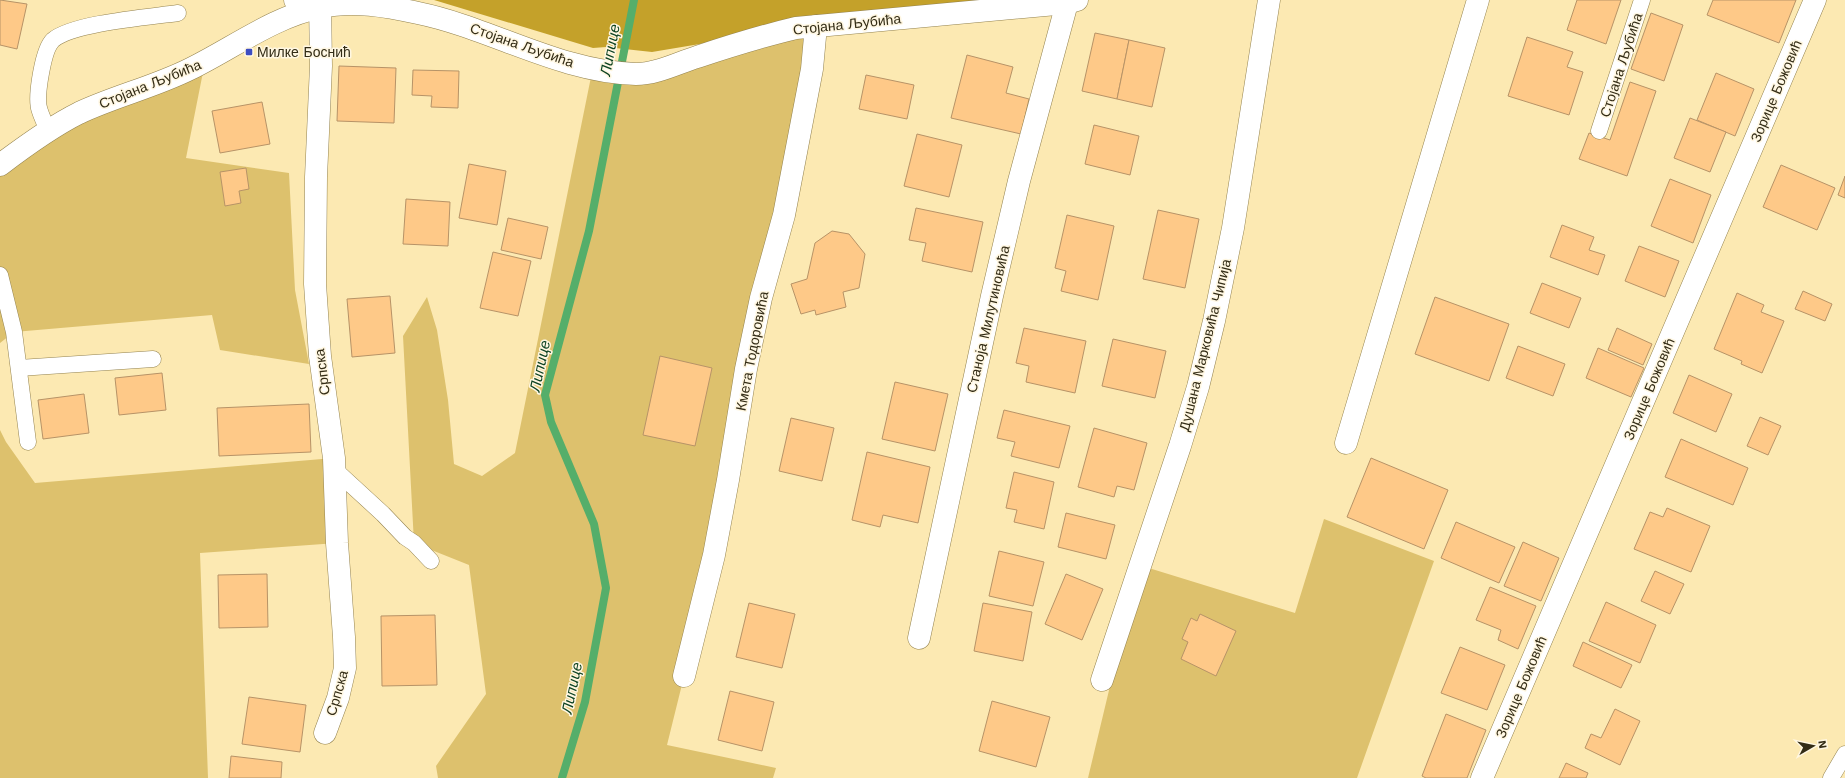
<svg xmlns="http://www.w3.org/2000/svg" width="1845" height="778" font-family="'Work Sans',sans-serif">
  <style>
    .green { fill: #ddc16d }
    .forest { fill: #c4a12a }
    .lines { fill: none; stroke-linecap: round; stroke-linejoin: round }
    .stream { stroke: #55ae6a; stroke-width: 8 }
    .building { fill: #fec988; stroke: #b79367 }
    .lane-casing { stroke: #94834f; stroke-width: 17 }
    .street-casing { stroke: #94834f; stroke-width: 23 }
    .secondary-casing { stroke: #94834f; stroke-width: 23 }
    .lane { stroke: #fff; stroke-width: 16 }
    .street { stroke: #fff; stroke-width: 22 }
    .secondary { stroke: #fff; stroke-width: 22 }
    .poi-dot { fill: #3d4dc1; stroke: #fff7e2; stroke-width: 1.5 }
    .labels { text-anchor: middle; stroke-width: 3; stroke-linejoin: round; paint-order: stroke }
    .street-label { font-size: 14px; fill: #332c16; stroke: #fff7e2 }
    .poi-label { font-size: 14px; fill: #332c16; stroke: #fff7e2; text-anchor: start }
    .water-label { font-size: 15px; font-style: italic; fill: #0d4221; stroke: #fff7e2 }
  </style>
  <rect width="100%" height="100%" fill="#fce9b2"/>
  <g class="green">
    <path d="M816,26L714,555L667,745L776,768L773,778H438L436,766L486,694L469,565L414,543L403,336L427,297L437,330L448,400L454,464L482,476L515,453L593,67L634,74Z"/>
    <path d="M205,62L186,158L289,173L295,290L309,364L220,350L212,315L14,332L0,343V164Z"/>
    <path d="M0,430L6,442L35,483L334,458L337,543L200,553L208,778H0Z"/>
    <path d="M1324,519L1434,561L1357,778H1088L1139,565L1295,613Z"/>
  </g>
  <path class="forest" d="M434,0H1062L796,28L652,52L606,47L593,48Z"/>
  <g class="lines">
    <path class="stream" d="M562,778L585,702L606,588L594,524L551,422L545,395L589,231L634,0"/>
  </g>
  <g class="building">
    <path d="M0,0L27,4L17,49L0,45Z"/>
    <path d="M1577,0H1621L1606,44L1567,30Z"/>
    <path d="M1713,0H1796L1779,43L1707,15Z"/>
    <path d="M1651,13L1683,25L1664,81L1631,69Z"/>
    <path d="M1095,33L1129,40L1117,99L1082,91Z"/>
    <path d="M1527,37L1573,52L1567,67L1583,72L1569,115L1508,96Z"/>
    <path d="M1129,40L1165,48L1152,107L1117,99Z"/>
    <path d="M967,55L1013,67L1006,93L1029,99L1021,134L951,118Z"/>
    <path d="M339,66L396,68L394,123L337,121Z"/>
    <path d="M413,70L459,71L458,108L431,107L432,96L412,95Z"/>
    <path d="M1716,73L1754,89L1735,136L1697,120Z"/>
    <path d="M866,75L914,85L907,119L859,109Z"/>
    <path d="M1630,82L1656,91L1627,176L1579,159L1589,133L1610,140Z"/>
    <path d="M262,102L270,144L220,153L212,111Z"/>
    <path d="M1690,118L1726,132L1710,172L1674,158Z"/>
    <path d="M1094,125L1139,136L1130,175L1085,164Z"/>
    <path d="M917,134L962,145L949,197L904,186Z"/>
    <path d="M469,164L506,171L497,225L459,218Z"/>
    <path d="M1781,165L1835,188L1817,230L1763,207Z"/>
    <path d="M246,168L249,189L239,191L241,203L225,206L220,172Z"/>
    <path d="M1845,176V198L1838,195Z"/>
    <path d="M1670,179L1711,195L1693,243L1651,226Z"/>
    <path d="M406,199L450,202L448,246L403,244Z"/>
    <path d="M916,208L983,222L972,272L922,261L926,243L909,240Z"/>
    <path d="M1158,210L1199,219L1185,288L1143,279Z"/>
    <path d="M1067,215L1114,226L1098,300L1061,291L1066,271L1055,268Z"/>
    <path d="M508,218L548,227L541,259L501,250Z"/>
    <path d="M1562,225L1594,237L1589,250L1605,255L1598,275L1550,257Z"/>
    <path d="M832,231L849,234L865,254L859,288L843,292L846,307L816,315L815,310L801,314L791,284L807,279L815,243Z"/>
    <path d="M1639,246L1679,261L1665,297L1625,281Z"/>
    <path d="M493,252L531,261L518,316L480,308Z"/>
    <path d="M1542,283L1581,298L1569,328L1530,313Z"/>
    <path d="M1803,291L1832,304L1825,321L1795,309Z"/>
    <path d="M1737,293L1764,305L1761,312L1784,321L1762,373L1741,364L1742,361L1714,349Z"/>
    <path d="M390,296L395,353L352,357L347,299Z"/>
    <path d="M1435,297L1509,324L1489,381L1415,354Z"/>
    <path d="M1024,328L1086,341L1075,393L1026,382L1029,366L1016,363Z"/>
    <path d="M1617,328L1652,344L1643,365L1608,350Z"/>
    <path d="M1113,339L1166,351L1155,398L1102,386Z"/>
    <path d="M1518,346L1565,364L1553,396L1506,378Z"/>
    <path d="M1598,348L1644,368L1631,397L1586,378Z"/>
    <path d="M660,356L712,368L695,446L643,435Z"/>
    <path d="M162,373L166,410L119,415L115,378Z"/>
    <path d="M1689,375L1732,394L1716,432L1673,413Z"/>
    <path d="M895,382L948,394L935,451L882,439Z"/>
    <path d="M84,394L89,433L43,439L38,400Z"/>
    <path d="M309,404L311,452L219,456L217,408Z"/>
    <path d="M1004,410L1070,426L1059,468L1011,456L1015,442L997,438Z"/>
    <path d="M1760,417L1781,426L1768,455L1747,446Z"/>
    <path d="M791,418L834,428L822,481L779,471Z"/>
    <path d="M1094,428L1147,443L1134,490L1117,486L1114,497L1078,487Z"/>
    <path d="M1681,439L1748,468L1733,505L1665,477Z"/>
    <path d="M867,452L930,467L918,523L883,515L880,527L852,520Z"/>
    <path d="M1371,458L1448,490L1424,549L1347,517Z"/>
    <path d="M1014,472L1054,482L1044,529L1014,522L1017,510L1006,508Z"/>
    <path d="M1667,508L1710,526L1691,572L1634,549L1650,512L1663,517Z"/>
    <path d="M1066,513L1115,525L1106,559L1058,547Z"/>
    <path d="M1456,522L1515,547L1499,583L1441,558Z"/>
    <path d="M1523,542L1559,558L1541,601L1504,586Z"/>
    <path d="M999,551L1044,562L1033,606L989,596Z"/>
    <path d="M1655,571L1684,584L1670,614L1641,601Z"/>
    <path d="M267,574L268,627L219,628L218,575Z"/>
    <path d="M1066,574L1103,589L1082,640L1045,624Z"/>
    <path d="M1490,587L1536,606L1518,649L1498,640L1501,630L1476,620Z"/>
    <path d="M1606,602L1656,625L1640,663L1589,641Z"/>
    <path d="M749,603L795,614L782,668L736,657Z"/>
    <path d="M983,603L1032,612L1023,661L974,651Z"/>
    <path d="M1200,614L1236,631L1216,676L1181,659L1188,642L1182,639L1191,618L1197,621Z"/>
    <path d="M435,615L437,685L382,686L381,616Z"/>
    <path d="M1583,642L1632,665L1621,688L1573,666Z"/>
    <path d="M1460,647L1505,665L1487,710L1441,693Z"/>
    <path d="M730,691L774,702L762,751L718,740Z"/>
    <path d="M249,697L306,705L300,752L242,744Z"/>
    <path d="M992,701L1050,717L1036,767L979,751Z"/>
    <path d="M1615,709L1640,721L1620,765L1585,748L1591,734L1601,738Z"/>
    <path d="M1446,714L1486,730L1467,778H1426L1422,776Z"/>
    <path d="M231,756L282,762L281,778H229Z"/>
    <path d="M1566,763L1588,773L1586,778H1559Z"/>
  </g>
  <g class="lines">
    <defs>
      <g id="lane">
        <path d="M48,131C45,123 41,116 39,108C36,95 43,49 53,40C73,23 150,17 178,13"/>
        <path d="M1599,131L1642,0"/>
        <path d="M0,275L14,332L28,442"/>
        <path d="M19,368L153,359"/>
        <path d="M334,469L383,514L405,537L414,543L431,561"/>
        <path d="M1831,778L1845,754"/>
      </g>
      <g id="street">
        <path d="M295,0L320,7"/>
        <path d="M320,0L321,66L316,177L315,284L320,356L334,458L337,543L344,637L345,668L338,698L325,733"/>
        <path d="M1346,443L1478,0"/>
        <path d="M919,638L992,296L1019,181L1067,3"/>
        <path d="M684,676L714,555L728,480L746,369L761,298L784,215L812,69L816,26"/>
        <path d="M1102,680L1180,446L1198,387L1214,321L1233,228L1269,0"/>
        <path d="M1482,778L1815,0"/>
      </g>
      <path id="secondary" d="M0,165C25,146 51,127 79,113C115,96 154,87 190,69C233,48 273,17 321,7C353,0 386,6 418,13C491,28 559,72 636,74C657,74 677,63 697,57C730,46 762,36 796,28L1067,3L1077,0"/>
    </defs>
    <use href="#lane" class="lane-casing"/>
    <use href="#street" class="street-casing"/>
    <use href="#secondary" class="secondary-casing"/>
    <use href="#lane" class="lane"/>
    <use href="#street" class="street"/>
    <use href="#secondary" class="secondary"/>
  </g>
  <rect class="poi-dot" x="245" y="48" width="8" height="8" rx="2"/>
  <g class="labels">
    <g class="street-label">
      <text transform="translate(847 24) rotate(-6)" y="5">Стојана Љубића</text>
      <text transform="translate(522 45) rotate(19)" y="5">Стојана Љубића</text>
      <text transform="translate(1621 65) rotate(-72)" y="5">Стојана Љубића</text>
      <text transform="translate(150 84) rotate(-22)" y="5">Стојана Љубића</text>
      <text transform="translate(1776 91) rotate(-67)" y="5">Зорице Божовић</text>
      <text transform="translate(988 319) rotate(-77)" y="5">Станоја Милутиновића</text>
      <text transform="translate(1205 345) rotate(-76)" y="5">Душана Марковића Чипија</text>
      <text transform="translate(752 351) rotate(-79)" y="5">Кмета Тодоровића</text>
      <text transform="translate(322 372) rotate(-97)" y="5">Српска</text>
      <text transform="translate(1649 389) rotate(-67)" y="5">Зорице Божовић</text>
      <text transform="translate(1521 687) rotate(-67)" y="5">Зорице Божовић</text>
      <text transform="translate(337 693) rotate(-74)" y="5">Српска</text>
    </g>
    <g class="poi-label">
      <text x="257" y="57">Милке Боснић</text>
    </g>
    <g class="water-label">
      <text transform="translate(610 50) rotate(-79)" y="5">Липице</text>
      <text transform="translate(540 366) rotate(-78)" y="5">Липице</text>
      <text transform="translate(572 688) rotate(-78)" y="5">Липице</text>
    </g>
  </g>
  <g transform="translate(1813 746) rotate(81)" stroke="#fff7e2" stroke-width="3" paint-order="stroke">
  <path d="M0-3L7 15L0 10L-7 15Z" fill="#332c16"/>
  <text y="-6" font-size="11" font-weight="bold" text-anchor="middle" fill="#332c16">N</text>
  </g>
</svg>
